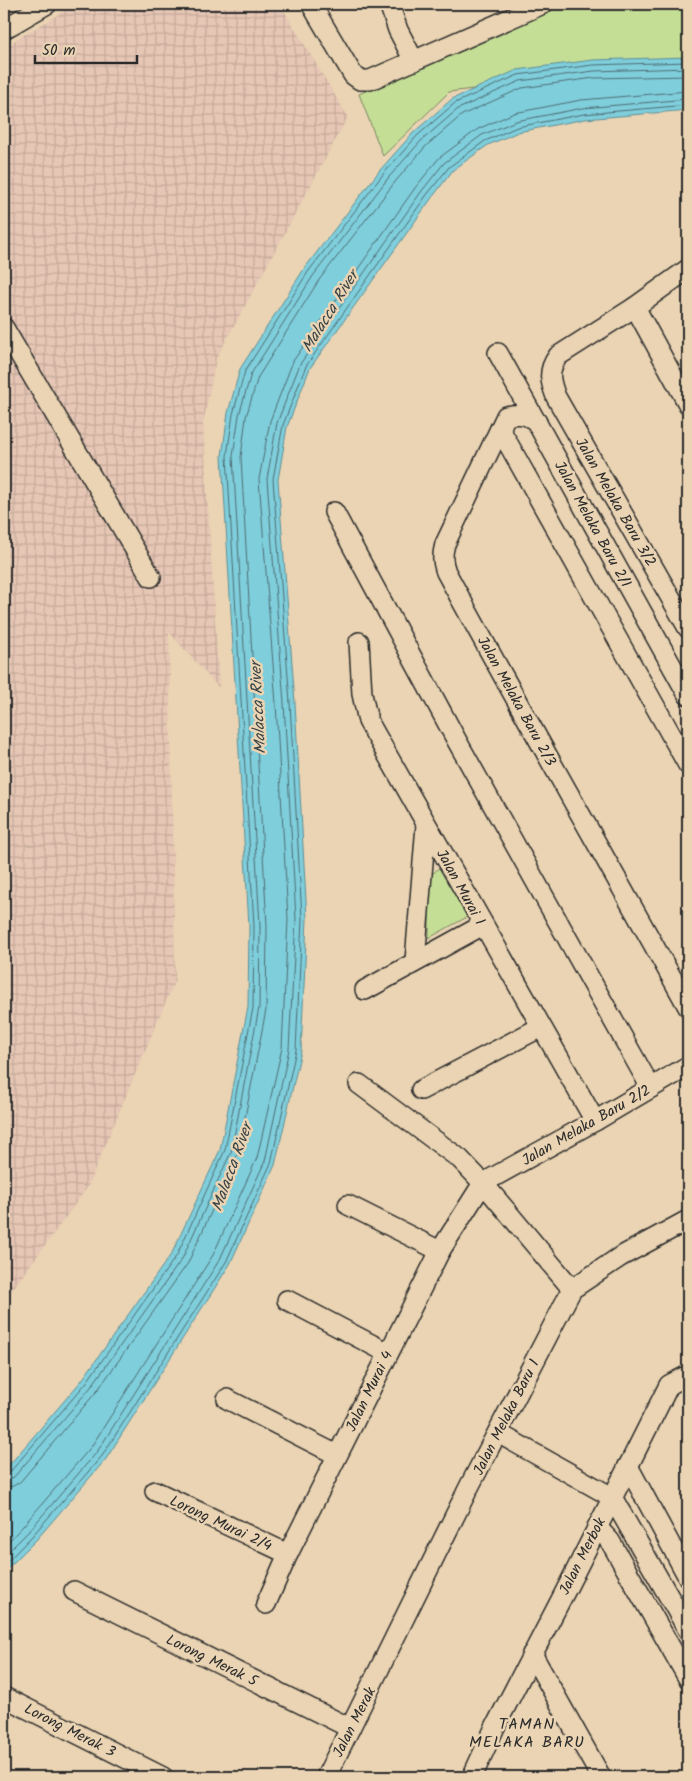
<svg xmlns="http://www.w3.org/2000/svg" width="692" height="1781" font-family="Kalam,sans-serif">
  <style>
    .industrial { fill: url(#industrial-grid) }
    .grass { fill: #c5de95; stroke: #788460 }
    .water { fill: #7fcedc; stroke: #5d8d95 }
    .lines { fill: none; stroke-linecap: round; stroke-linejoin: round }
    .shore { stroke: #4d6c72; stroke-width: 1 }
    .minor-casing { stroke: #2b2b2b; stroke-width: 22 }
    .minor { stroke: #ead4b3; stroke-width: 19 }
    .labels { text-anchor: middle; stroke-width: 5; stroke-linejoin: round; paint-order: stroke }
    .street-label { font-size: 15px; fill: #2b2b2b; stroke: #ead4b3 }
    .water-label { font-size: 16px; font-style: italic; fill: #384346; stroke: #ead4b3 }
    .neighbourhood-label { font-size: 16px; letter-spacing: 1px; fill: #2b2b2b; stroke: #ead4b3 }
  </style>
  <defs>
    <pattern id="industrial-grid" width="8" height="8" patternUnits="userSpaceOnUse" patternTransform="scale(1.25)"><rect width="8" height="8" fill="#e6c6b4"/><path d="M0 4h8M4 0v8" fill="none" stroke="#c5aa9b"/></pattern>
  </defs>
  <rect width="100%" height="100%" fill="#ead4b3"/>
  <filter id="ink" filterUnits="userSpaceOnUse"><feTurbulence type="fractalNoise" baseFrequency=".02" numOctaves="2"/><feDisplacementMap in="SourceGraphic" scale="10" xChannelSelector="R" yChannelSelector="G"/><feConvolveMatrix kernelMatrix="1 2 1 2 8 2 1 2 1" color-interpolation-filters="sRGB"/></filter>
  <g filter="url(#ink)">
    <path class="industrial" d="M76,4H280L348,117L216,359L203,424L219,688L169,632L175,980L87,1188L4,1301V47Z"/>
    <g class="grass">
      <path d="M556,4H688V62L449,92L383,156L359,94Z"/>
      <path d="M440,867L467,917L429,938V877Z"/>
    </g>
    <path class="water" d="M688,57V110L585,119L518,132L488,145L453,170L431,199L310,368L287,427L278,480L295,703L307,919L301,1051L275,1165L230,1264L106,1459L37,1539L4,1572V1471L82,1380L172,1253L220,1150L248,1007L249,926L222,456L228,413L240,369L304,269L380,170L413,133L452,99L517,70L593,60Z"/>
    <g class="lines">
      <g class="shore">
        <path d="M4,1474L10,1472L86,1383L177,1255L225,1150L253,1008L254,926L227,456L233,414L245,371L308,272L384,173L417,136L455,103L518,75L593,65L688,62"/>
        <path d="M4,1480H9L14,1477L91,1387L182,1259L231,1152L259,1008L260,926L233,456L239,415L251,374L313,276L389,177L421,141L458,109L520,81L594,71L688,68"/>
        <path d="M4,1488L13,1486L20,1482L97,1391L188,1263L238,1153L266,1010L267,926L241,457L246,417L258,377L319,280L395,182L426,146L462,115L522,88L594,78L688,76"/>
        <path d="M4,1546L23,1526L91,1447L213,1255L257,1158L282,1048L288,919L276,704L259,479L270,421L293,361L415,188L439,158L478,129L514,113L581,100L688,91"/>
        <path d="M4,1556L29,1531L97,1452L220,1259L265,1161L289,1049L296,919L284,703L267,479L277,423L300,364L421,192L444,163L482,135L516,121L583,108L688,99"/>
        <path d="M4,1565L33,1535L102,1456L226,1262L271,1163L296,1050L302,919L290,703L273,479L283,425L306,366L426,196L449,167L485,141L517,127L584,114L688,105"/>
      </g>
      <defs>
        <g id="minor">
          <path d="M311,4L353,75L360,80H370L543,4"/>
          <path d="M389,4L398,30L414,61"/>
          <path d="M4,29L47,4"/>
          <path d="M688,269L635,307L558,356C547,371 550,381 556,397L688,628"/>
          <path d="M635,307L688,404"/>
          <path d="M4,328L151,577"/>
          <path d="M498,353L688,695"/>
          <path d="M537,422C527,414 519,413 506,416L445,544C442,555 442,561 446,572C525,718 608,862 688,1007"/>
          <path d="M500,429L688,765"/>
          <path d="M334,512L457,741L651,1088"/>
          <path d="M359,642L362,694L368,721L595,1121"/>
          <path d="M415,961L426,825"/>
          <path d="M365,990L483,925"/>
          <path d="M359,1084L460,1159L483,1183L572,1289"/>
          <path d="M421,1090L541,1027"/>
          <path d="M348,1205L440,1251"/>
          <path d="M287,1300L388,1353"/>
          <path d="M227,1399L337,1455"/>
          <path d="M498,1433L612,1497L688,1630"/>
          <path d="M628,1466L688,1577"/>
          <path d="M155,1491L288,1554"/>
          <path d="M597,1527L610,1541L688,1678"/>
          <path d="M74,1591L350,1728"/>
          <path d="M266,1604L288,1554L440,1251L483,1183L595,1121L688,1066"/>
          <path d="M532,1654L601,1777"/>
          <path d="M4,1697L163,1777"/>
          <path d="M326,1777L469,1487L572,1289L620,1257L688,1220"/>
          <path d="M472,1777L495,1727L569,1584L669,1385L688,1375"/>
        </g>
      </defs>
      <use href="#minor" class="minor-casing"/>
      <use href="#minor" class="minor"/>
    </g>
  </g>
  <g class="labels">
    <g class="street-label">
      <text transform="translate(616 502) rotate(60)" y="5">Jalan Melaka Baru 3/2</text>
      <text transform="translate(593 524) rotate(61)" y="5">Jalan Melaka Baru 2/1</text>
      <text transform="translate(517 701) rotate(61)" y="5">Jalan Melaka Baru 2/3</text>
      <text transform="translate(461 887) rotate(61)" y="5">Jalan Murai 1</text>
      <text transform="translate(586 1125) rotate(-30)" y="5">Jalan Melaka Baru 2/2</text>
      <text transform="translate(369 1391) rotate(-64)" y="5">Jalan Murai 4</text>
      <text transform="translate(506 1417) rotate(-63)" y="5">Jalan Melaka Baru 1</text>
      <text transform="translate(221 1523) rotate(25)" y="5">Lorong Murai 2/4</text>
      <text transform="translate(582 1556) rotate(-63)" y="5">Jalan Merbok</text>
      <text transform="translate(212 1660) rotate(26)" y="5">Lorong Merak 5</text>
      <text transform="translate(354 1722) rotate(-63)" y="5">Jalan Merak</text>
      <text transform="translate(70 1730) rotate(27)" y="5">Lorong Merak 3</text>
    </g>
    <g class="water-label">
      <text transform="translate(329 311) rotate(-58)" y="6">Malacca River</text>
      <text transform="translate(257 708) rotate(-93)" y="6">Malacca River</text>
      <text transform="translate(231 1167) rotate(-70)" y="6">Malacca River</text>
    </g>
    <g class="neighbourhood-label">
      <text x="527" y="1729">TAMAN<tspan x="527" dy="18">MELAKA BARU</tspan></text>
    </g>
  </g>
  <rect width="692" height="1781" fill="none" stroke="#ead4b3" stroke-width="20"/>
  <rect x="10" y="10" width="672" height="1761" fill="none" stroke="#2b2b2b" stroke-width="2" filter="url(#ink)"/>
  <path d="M35 55v8h102v-8" fill="none" stroke="#2b2b2b" stroke-width="2.5"/>
  <text x="42" y="55" font-size="15" fill="#2b2b2b" stroke="#ead4b3" stroke-width="4" paint-order="stroke">50 m</text>
</svg>
